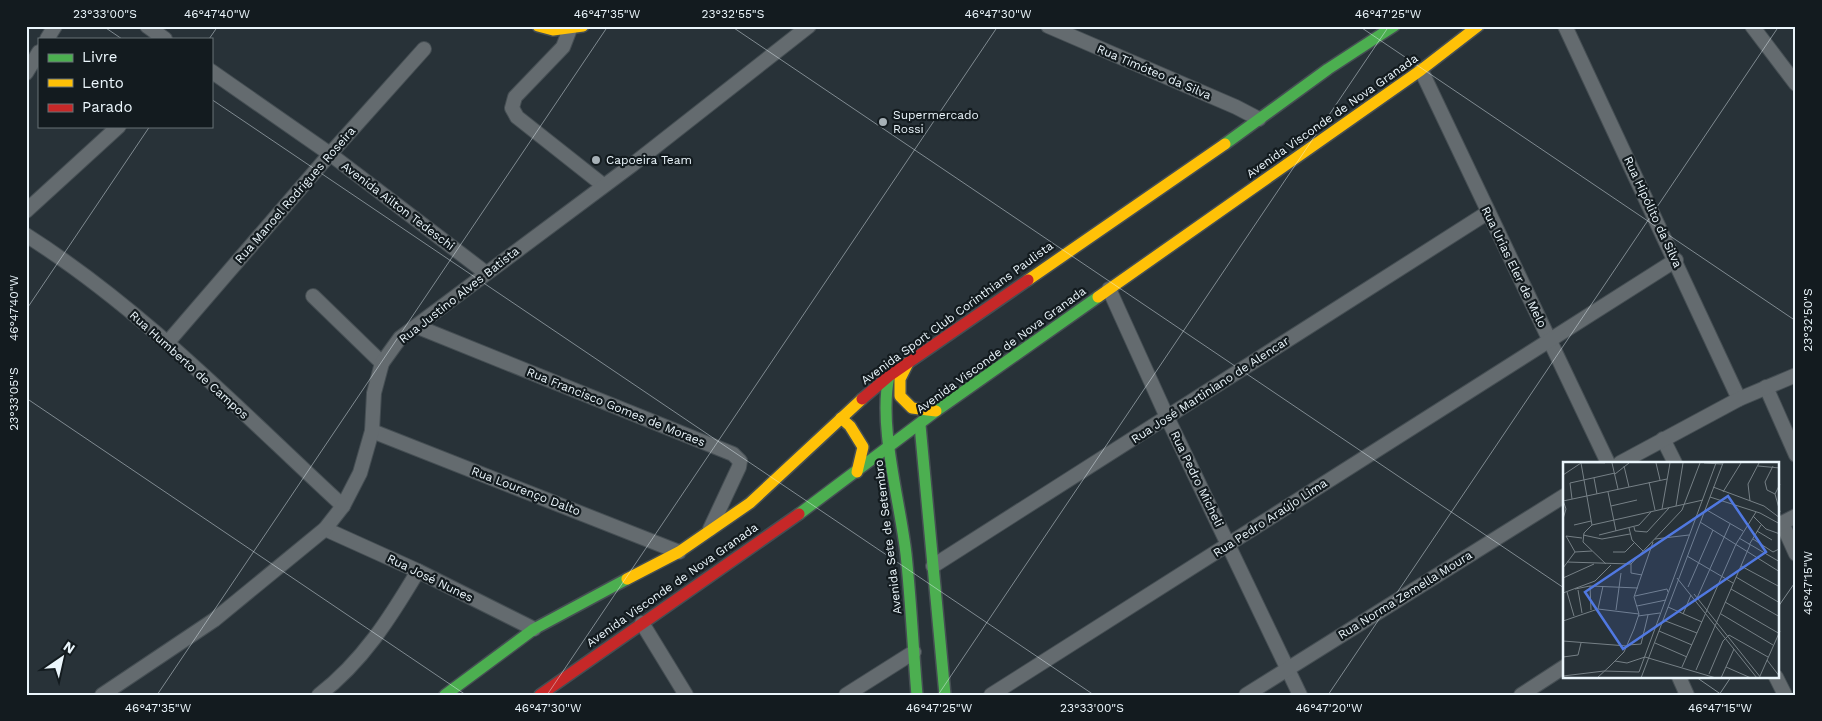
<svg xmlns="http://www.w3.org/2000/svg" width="1822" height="721" font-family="'Work Sans',sans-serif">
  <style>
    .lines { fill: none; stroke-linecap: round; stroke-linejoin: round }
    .street-casing { stroke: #454e53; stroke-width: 16 }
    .fast-casing { stroke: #454e53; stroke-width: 14 }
    .slow-casing { stroke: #454e53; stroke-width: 14 }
    .jam-casing { stroke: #454e53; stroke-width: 14 }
    .street { stroke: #646b6f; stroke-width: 14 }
    .fast { stroke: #4caf50; stroke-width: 11 }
    .slow { stroke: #ffc107; stroke-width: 11 }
    .jam { stroke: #c62828; stroke-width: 11 }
    .ticks { fill: none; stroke: #ebf6fc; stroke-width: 1; stroke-opacity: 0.45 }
    .poi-dot { fill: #a7b1b7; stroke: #131b1f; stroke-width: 2 }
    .labels { text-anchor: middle; stroke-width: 4.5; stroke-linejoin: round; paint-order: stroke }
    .street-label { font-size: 12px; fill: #ebf6fc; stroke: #131b1f }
    .poi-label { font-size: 12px; fill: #ebf6fc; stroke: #131b1f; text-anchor: start }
    .inset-road { fill: none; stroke: #768086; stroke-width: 1 }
    .view { fill: #5078e1; fill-opacity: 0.15; stroke: #5078e1; stroke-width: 2.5 }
    .inset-edge { fill: none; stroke: #ebf6fc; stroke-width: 2.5 }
    .neatline { fill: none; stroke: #ebf6fc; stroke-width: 2 }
    .ticks-label { font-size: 12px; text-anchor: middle; fill: #ebf6fc }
  </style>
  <rect width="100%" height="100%" fill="#283238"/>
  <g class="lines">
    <defs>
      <g id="street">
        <path d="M147,26L165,39"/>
        <path d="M1048,26L1236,107L1259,119"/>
        <path d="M1565,26L1739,399"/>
        <path d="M1752,26L1796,84"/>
        <path d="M570,29L563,47L515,97L512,108L517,117L603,185"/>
        <path d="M47,39L55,26"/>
        <path d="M1421,70L1608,463"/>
        <path d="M211,71L330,154L486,273"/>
        <path d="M26,73L39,52"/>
        <path d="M26,211L119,126"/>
        <path d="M26,235C144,310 241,412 343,506"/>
        <path d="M1109,289L1167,417L1300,695"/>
        <path d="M313,296L382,363"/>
        <path d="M418,327L733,454L740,461L739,467L710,529"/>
        <path d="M168,342L330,154L424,49"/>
        <path d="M1766,387L1796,455"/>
        <path d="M372,431L679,552"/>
        <path d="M1663,439L1675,463"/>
        <path d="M1620,463L1739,399L1796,375"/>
        <path d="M1782,523L1796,554"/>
        <path d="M1778,525L1796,516"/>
        <path d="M325,529L418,571L534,629"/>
        <path d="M933,566L1487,213"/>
        <path d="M642,623L686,695"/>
        <path d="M1679,677L1687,695"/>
        <path d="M1776,677L1785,695"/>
        <path d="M102,695L214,620L325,529L343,506L360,473L372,431L374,393L382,363L400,338L632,165L809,26"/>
        <path d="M319,695C363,661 390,618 418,571"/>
        <path d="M846,695L914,652"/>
        <path d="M991,695L1676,260"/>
        <path d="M1246,695L1564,496"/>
        <path d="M1521,695L1564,667"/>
      </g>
      <g id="fast">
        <path d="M1225,144L1328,69L1394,26"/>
        <path d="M889,376C878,426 900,501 906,554C911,601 913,648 917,695"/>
        <path d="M920,425L945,695"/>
        <path d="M799,514L936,411L1098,297"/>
        <path d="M445,695L534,629L627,579"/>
      </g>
      <g id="slow">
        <path d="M538,26L553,30L583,26"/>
        <path d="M1028,280L1225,144"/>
        <path d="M1098,297L1421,70L1478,26"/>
        <path d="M908,363L900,379V396L912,408L936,411"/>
        <path d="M841,418L850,426L863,447L857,472"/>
        <path d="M627,579L679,552L750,503L862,399"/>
      </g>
      <g id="jam">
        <path d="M862,399L889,376L1028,280"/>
        <path d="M540,695L799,514"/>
      </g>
    </defs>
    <use href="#street" class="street-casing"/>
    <use href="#fast" class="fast-casing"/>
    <use href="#slow" class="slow-casing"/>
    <use href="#jam" class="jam-casing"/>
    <use href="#street" class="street"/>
    <use href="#fast" class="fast"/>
    <use href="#slow" class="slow"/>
    <use href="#jam" class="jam"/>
  </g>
  <path class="ticks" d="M103,26L122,39M731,26L1564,588M1359,26L1796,321M209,39L218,26M211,99L1094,695M26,310L150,126M26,398L466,695M1778,607L1796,581M1696,677L1722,695M157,695L608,26M547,695L998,26M938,695L1389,26M1328,695L1779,26M1719,695L1731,677"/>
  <g class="poi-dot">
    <circle cx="883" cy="122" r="5"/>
    <circle cx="596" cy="160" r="5"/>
  </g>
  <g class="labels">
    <g class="street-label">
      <text transform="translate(1154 72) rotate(23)" y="4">Rua Timóteo da Silva</text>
      <text transform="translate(1332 116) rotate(-35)" y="4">Avenida Visconde de Nova Granada</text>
      <text transform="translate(295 195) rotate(-49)" y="4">Rua Manoel Rodrigues Roseira</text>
      <text transform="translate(398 206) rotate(37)" y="4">Avenida Ailton Tedeschi</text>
      <text transform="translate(1653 212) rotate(65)" y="4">Rua Hipólito da Silva</text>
      <text transform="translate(1514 267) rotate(64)" y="4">Rua Urias Eler de Melo</text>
      <text transform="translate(459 295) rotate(-38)" y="4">Rua Justino Alves Batista</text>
      <text transform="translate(957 313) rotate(-36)" y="4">Avenida Sport Club Corinthians Paulista</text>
      <text transform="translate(1001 350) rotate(-36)" y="4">Avenida Visconde de Nova Granada</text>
      <text transform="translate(189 365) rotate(42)" y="4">Rua Humberto de Campos</text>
      <text transform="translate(1210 390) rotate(-33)" y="4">Rua José Martiniano de Alencar</text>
      <text transform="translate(616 407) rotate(22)" y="4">Rua Francisco Gomes de Moraes</text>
      <text transform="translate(1197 479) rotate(64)" y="4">Rua Pedro Micheli</text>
      <text transform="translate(526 491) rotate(21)" y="4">Rua Lourenço Dalto</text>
      <text transform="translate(1270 518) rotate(-33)" y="4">Rua Pedro Araújo Lima</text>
      <text transform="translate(888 537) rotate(-97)" y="4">Avenida Sete de Setembro</text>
      <text transform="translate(430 578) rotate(26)" y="4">Rua José Nunes</text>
      <text transform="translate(672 585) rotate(-35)" y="4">Avenida Visconde de Nova Granada</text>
      <text transform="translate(1405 595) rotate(-32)" y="4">Rua Norma Zemella Moura</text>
    </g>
    <g class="poi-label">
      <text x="893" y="119">Supermercado<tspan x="893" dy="14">Rossi</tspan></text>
      <text x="606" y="164">Capoeira Team</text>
    </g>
  </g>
  <g transform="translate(1563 462)">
    <rect width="216" height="216" fill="#283238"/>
    <path class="inset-road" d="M18,1L29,63M49,1L55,27M93,1L97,18M141,1L159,2M61,4L66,25M195,4L217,6M210,4L202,20L204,28L212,32M52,12L66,1M0,13L18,1H42M31,16L34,32M86,20L92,48M217,22L212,32L217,50M150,25L201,44L217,56M45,30L53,69M160,30L178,1M147,35L197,51L217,62M9,37L7,21L52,11M0,38L3,47L0,57M0,39L104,17M187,39L185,22L196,1M48,44L74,38M113,44L120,1M99,47L107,1M142,47L180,69M190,54L203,67L217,72M137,60L217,110M11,63L28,59M71,65L72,69L84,70L106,46M66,66L69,78L80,89M194,69L209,78M20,73L39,77L67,72M36,73L76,63L88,50M176,76L217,100M92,77L126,73M190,77L210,90L216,87M186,83L198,63M12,90L3,74L19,76M12,90L29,89M50,90H62L71,81M124,94L170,121M4,100L68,102L119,48L137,1M43,102L20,80L21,71L29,63L140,38M68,102V111L79,113M178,104L217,125M0,106L12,90M173,115L217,141M0,116L31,102M114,116L194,216M27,124L28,148M125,125L150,68M12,127L27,124L75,126M168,127L217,155M15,128L19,151M4,130L11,154M0,131L32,119L48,103M131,132L198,216M72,134L104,127L105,130M134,136L167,62M162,140L217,172M74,144L103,138M105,145L139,160M35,147L40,124M53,148L58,111M120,152L128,133M158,152L210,183M75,154L97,151M100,158L134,171M0,159L35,147L76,152M96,169L129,183M0,179L64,184M92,181L124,195M65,183L78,182L85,153M0,195L15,193L18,181M204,198L217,215M52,199L64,201L82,195L153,216M119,205L173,82L193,50M163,205L188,216M45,206L61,190L71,167L76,152L71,135L90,80M133,208L187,83M41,209L76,210L153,1M146,212L160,179L166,173L205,195M0,214L41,209M197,214L217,169M34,216L46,205M78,216L160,1M158,216L171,187"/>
    <path class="view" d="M165,34L203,90L60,187L22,130Z"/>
    <rect width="216" height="216" class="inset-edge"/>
  </g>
  <rect width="1822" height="721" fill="none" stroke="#131b1f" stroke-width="55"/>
  <rect x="38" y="38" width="175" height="90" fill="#131b1f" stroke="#697377"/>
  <rect x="48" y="54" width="25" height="8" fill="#4caf50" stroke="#697377"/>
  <text x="82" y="62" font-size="15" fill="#ebf6fc">Livre</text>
  <rect x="48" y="79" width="25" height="8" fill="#ffc107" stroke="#697377"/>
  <text x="82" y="88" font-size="15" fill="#ebf6fc">Lento</text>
  <rect x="48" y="104" width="25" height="8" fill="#c62828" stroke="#697377"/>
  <text x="82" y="112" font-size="15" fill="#ebf6fc">Parado</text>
  <g transform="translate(62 658) rotate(34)" stroke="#131b1f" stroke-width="4" paint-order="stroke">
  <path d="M0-4L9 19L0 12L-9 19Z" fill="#ebf6fc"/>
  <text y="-8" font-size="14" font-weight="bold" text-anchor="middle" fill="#ebf6fc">N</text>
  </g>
  <rect x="28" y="28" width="1766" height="666" class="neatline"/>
  <g class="ticks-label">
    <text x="105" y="18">23°33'00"S</text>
    <text x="217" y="18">46°47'40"W</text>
    <text x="607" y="18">46°47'35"W</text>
    <text x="733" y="18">23°32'55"S</text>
    <text x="998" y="18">46°47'30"W</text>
    <text x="1388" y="18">46°47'25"W</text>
    <text transform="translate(14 308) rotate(-90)" y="4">46°47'40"W</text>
    <text transform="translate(1808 320) rotate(-90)" y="4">23°32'50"S</text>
    <text transform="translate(14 399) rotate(-90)" y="4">23°33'05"S</text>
    <text transform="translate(1808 583) rotate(-90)" y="4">46°47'15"W</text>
    <text x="158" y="712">46°47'35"W</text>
    <text x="548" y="712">46°47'30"W</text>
    <text x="939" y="712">46°47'25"W</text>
    <text x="1092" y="712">23°33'00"S</text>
    <text x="1329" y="712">46°47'20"W</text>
    <text x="1720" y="712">46°47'15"W</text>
  </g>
</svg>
